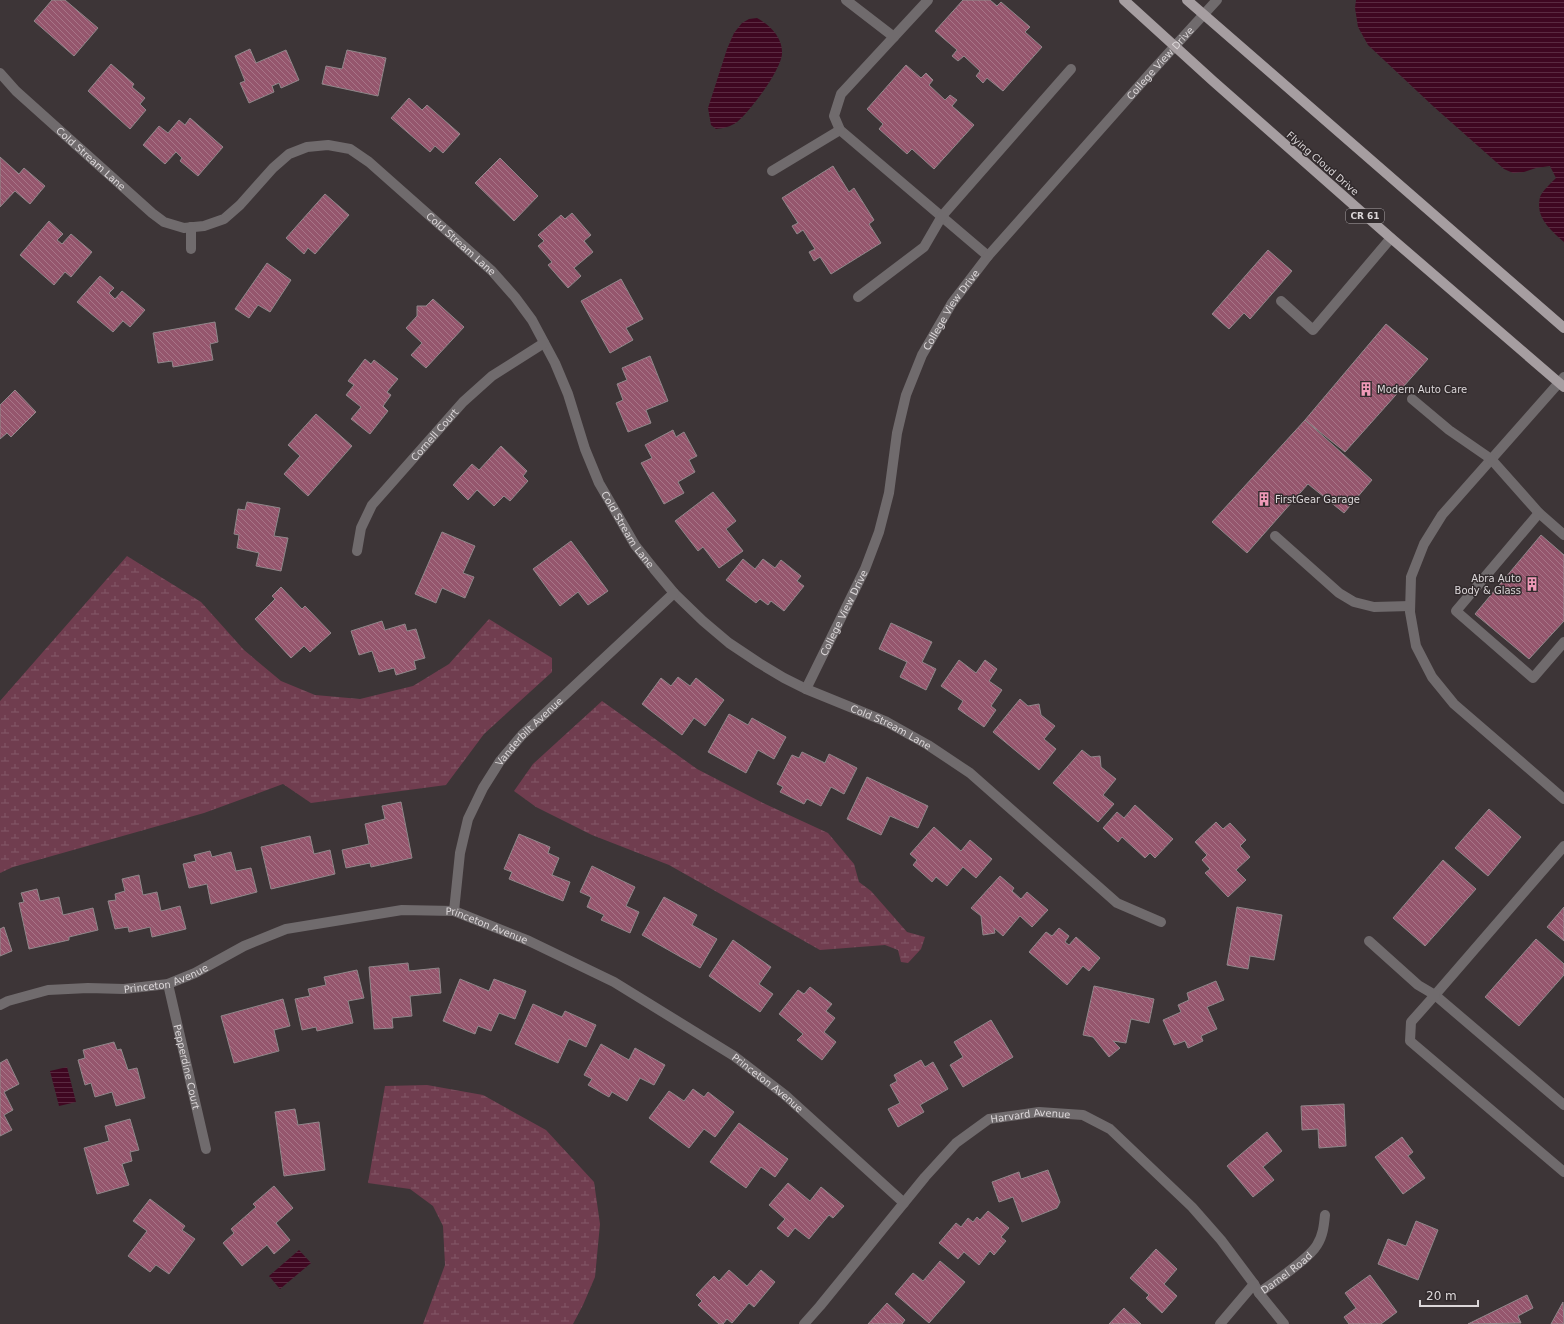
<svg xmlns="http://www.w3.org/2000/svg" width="1564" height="1324" font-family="'DejaVu Sans',sans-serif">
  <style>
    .wetland { fill: url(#wetland-marsh) }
    .water { fill: url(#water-rules) }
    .building { fill: url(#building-back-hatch); stroke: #90878a }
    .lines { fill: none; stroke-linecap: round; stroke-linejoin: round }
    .minor { stroke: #706b6d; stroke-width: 10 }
    .major { stroke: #a69ea1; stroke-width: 10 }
    .labels { text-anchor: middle; stroke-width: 3; stroke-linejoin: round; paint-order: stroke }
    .shield { fill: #322b2d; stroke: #a9a3a5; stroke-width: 1 }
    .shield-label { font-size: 9px; font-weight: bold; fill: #dcd7d9 }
    .street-label { font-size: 10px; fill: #dcd7d9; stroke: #322b2d }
    .poi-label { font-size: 10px; fill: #dcd7d9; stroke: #322b2d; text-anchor: start }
  </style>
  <defs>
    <pattern id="wetland-marsh" width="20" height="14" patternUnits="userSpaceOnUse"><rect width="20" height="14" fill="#703d4f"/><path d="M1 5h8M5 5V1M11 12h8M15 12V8" fill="none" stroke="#845868"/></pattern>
    <pattern id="water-rules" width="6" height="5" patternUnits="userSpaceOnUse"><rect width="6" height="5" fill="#3f0721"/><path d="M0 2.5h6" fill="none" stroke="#5a2a41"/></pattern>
    <pattern id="building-back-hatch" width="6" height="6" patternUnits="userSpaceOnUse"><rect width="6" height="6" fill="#95566d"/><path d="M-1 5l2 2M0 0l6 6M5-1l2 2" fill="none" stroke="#a87588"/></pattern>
  </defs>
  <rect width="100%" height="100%" fill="#3d3537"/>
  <g class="wetland">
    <path d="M127,556L201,602L244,650L281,681L315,695L360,699L413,686L449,664L489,619L552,658V672L484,734L446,785L311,803L283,784L204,813L13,867L0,873V701Z"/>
    <path d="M602,701L697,769L763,803L828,833L854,864L859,882L871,891L907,932L925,937L921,949L908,963L901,962L898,950L885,945L820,950L669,865L592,835L536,807L514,791L533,764Z"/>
    <path d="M427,1085L483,1095L546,1130L594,1182L600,1224L595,1277L583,1305L573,1324H423L445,1265L443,1226L433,1206L410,1189L368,1183L385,1086Z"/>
  </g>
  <g class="water">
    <path d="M1356,0H1564V242C1551,230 1535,218 1540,197C1542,191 1551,183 1556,178L1550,166L1536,168L1524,172L1513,173L1504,169L1434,107L1368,45L1358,27L1355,8Z"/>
    <path d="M757,18C770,25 783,38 782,54C781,70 749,113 737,122C730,127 724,128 716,129L711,125L708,108L727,49L734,33L742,23L749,19Z"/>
    <path d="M67,1067L76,1102L59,1106L50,1071Z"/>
    <path d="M299,1250L311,1263L280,1289L269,1276Z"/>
  </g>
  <g class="building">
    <path d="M52,0H65L98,28L74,56L34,21Z"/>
    <path d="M963,0H990L997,6L1001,2L1030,27L1025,32L1042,47L1003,91L987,78L983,83L976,76L980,71L964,56L958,61L952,56L957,50L935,31Z"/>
    <path d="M250,49L256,63L286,50L299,80L281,88L279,83L272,86L274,92L249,103L240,83L245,81L235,56Z"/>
    <path d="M347,50L386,58L378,96L322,84L326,66L342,69Z"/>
    <path d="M111,64L134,84L132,87L145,98L140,104L146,110L130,129L88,91Z"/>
    <path d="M906,65L921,78L926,73L933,80L929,85L945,100L950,95L957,100L952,106L974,125L934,169L912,149L907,154L879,129L883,124L867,109Z"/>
    <path d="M409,98L422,110L427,105L460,134L443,153L435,146L430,152L391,118Z"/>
    <path d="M190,118L223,147L198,176L180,161L182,158L176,152L165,164L143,145L159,126L168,133L179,120L185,125Z"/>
    <path d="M0,157L19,174L24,168L45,186L30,204L15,191L0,207Z"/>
    <path d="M500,158L538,196L514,221L475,183Z"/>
    <path d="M833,166L849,192L854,188L874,220L869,224L881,243L831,274L820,257L814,261L809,252L815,249L803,230L797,234L792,226L798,223L782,198Z"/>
    <path d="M325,194L349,215L315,254L308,248L304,254L286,238Z"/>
    <path d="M572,213L591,235L584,241L593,252L574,268L581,276L568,288L548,265L552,262L538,246L544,241L538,235L561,215L565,219Z"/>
    <path d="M49,221L63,234L57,240L62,244L71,234L92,252L71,277L65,272L54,285L20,255Z"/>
    <path d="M1268,250L1292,271L1250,319L1244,313L1229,329L1212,314Z"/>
    <path d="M267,263L291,280L270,312L258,305L249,318L235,309Z"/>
    <path d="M100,276L114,288L109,293L115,299L122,291L145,310L130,327L123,321L113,332L77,302Z"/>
    <path d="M621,279L643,319L626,328L633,340L610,353L581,301Z"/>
    <path d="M433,299L464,327L426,368L411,355L422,343L406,328L417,316V306H426Z"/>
    <path d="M215,322L218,342L210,344L213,360L173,367L172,361L158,363L153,333Z"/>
    <path d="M1386,324L1428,359L1345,452L1305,420Z"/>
    <path d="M650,356L668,401L646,410L651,423L628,432L616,403L623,400L617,384L627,380L622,368Z"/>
    <path d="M365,359L371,364L374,360L398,379L387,392L391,395L383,406L388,411L370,434L351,419L361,407L346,395L354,385L348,381Z"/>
    <path d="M15,390L36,412L11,437L7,433L0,439V405Z"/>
    <path d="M316,414L352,446L308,496L284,474L300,456L288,445Z"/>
    <path d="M1305,420L1372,480L1344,513L1308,484L1247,553L1212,522Z"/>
    <path d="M673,430L676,437L684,432L697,456L689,460L695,472L678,482L684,493L664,504L641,463L652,458L645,445Z"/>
    <path d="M501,446L527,471L523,476L528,481L510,501L504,496L494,506L477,490L468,500L453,485L472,464L479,470Z"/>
    <path d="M713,492L736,521L726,529L743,551L719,568L703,547L698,551L675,521Z"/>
    <path d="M247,502L280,508L274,536L288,538L281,571L256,566L259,553L237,548L239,535L234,534L238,509L245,510Z"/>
    <path d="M442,532L475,546L463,573L474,577L465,598L442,588L436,603L415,594Z"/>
    <path d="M1541,535L1564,555V621L1529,659L1475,614Z"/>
    <path d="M571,541L608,591L588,605L578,592L560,606L533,569Z"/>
    <path d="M743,559L755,569L763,559L775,568L781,560L801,576L797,581L804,586L784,611L771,601L768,605L760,599L756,603L726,580Z"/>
    <path d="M281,587L302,609L305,606L331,633L310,652L304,646L291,658L255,619L275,599L272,596Z"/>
    <path d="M382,621L385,630L405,624L407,631L416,629L425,658L414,661L416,669L396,675L394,668L379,672L372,651L359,655L351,631Z"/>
    <path d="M891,623L932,642L922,662L936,669L926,690L900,677L907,662L879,649Z"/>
    <path d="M959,660L976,673L985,660L997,669L989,681L1002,690L991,706L996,710L984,727L958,709L963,701L941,686Z"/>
    <path d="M678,677L690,686L696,678L724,700L705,726L694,718L682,735L642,704L661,678L671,686Z"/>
    <path d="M1020,699L1028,706L1039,704L1041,715L1055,726L1044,739L1056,749L1039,770L993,732Z"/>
    <path d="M729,714L748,725L752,718L786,737L774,759L758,750L746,773L708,752Z"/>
    <path d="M1082,750L1091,757L1100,756L1101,767L1116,779L1103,795L1114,804L1098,822L1053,783Z"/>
    <path d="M802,752L825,763L829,754L857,768L844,794L831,787L821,806L807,799L804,804L780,792L783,787L777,784L792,755L799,758Z"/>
    <path d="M867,777L928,806L918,828L890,816L881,835L847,819Z"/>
    <path d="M401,802L412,858L371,867L370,863L346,868L342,850L369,844L365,824L385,819L382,806Z"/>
    <path d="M1135,805L1173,839L1155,858L1150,853L1145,858L1122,837L1118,842L1103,828L1117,812L1124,818Z"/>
    <path d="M1489,809L1521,837L1488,876L1455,848Z"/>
    <path d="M1216,822L1223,829L1230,823L1246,840L1240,846L1250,857L1236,870L1246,880L1228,897L1205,873L1210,869L1202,860L1207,855L1195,842Z"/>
    <path d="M934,827L961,851L970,840L992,859L976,878L963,867L947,886L936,877L932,882L913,865L917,860L910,854Z"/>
    <path d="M519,834L550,847L548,853L559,858L552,875L570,882L563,901L509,879L512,872L504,869Z"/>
    <path d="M310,836L314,854L330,850L335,874L271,889L261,847Z"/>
    <path d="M210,851L212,857L231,852L236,871L251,868L257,892L211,904L207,884L189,888L183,864L196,861L194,855Z"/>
    <path d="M1443,860L1476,889L1425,946L1393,918Z"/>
    <path d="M592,866L635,887L626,906L639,912L630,933L601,920L604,915L587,907L591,897L580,892Z"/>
    <path d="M139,875L143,895L157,892L161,911L180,906L186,929L152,937L150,927L129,932L128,927L115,929L108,901L116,900L115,894L125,891L122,879Z"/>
    <path d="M1000,876L1014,888L1012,891L1021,899L1027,892L1048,910L1032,927L1020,916L1003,936L994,928L995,933L983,935L981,916L971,908Z"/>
    <path d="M37,889L40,901L59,897L63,915L93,908L98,930L69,937V940L29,949L19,903L24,902L21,893Z"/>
    <path d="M664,897L697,915L692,925L717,939L700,968L642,935Z"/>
    <path d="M1237,907L1282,915L1274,960L1250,956L1248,969L1227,965Z"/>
    <path d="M1564,907V941L1547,927Z"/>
    <path d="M4,927L12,951L0,956V929Z"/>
    <path d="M1059,928L1069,936L1065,942L1069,945L1076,937L1100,958L1089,971L1083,966L1067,985L1029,952L1046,932L1052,936Z"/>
    <path d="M1536,939L1564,964V975L1519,1026L1485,997Z"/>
    <path d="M733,940L771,967L759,984L773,994L760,1012L709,976Z"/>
    <path d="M408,963L409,971L439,968L441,993L410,996L412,1016L392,1018L393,1028L374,1029L369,967Z"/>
    <path d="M357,970L364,998L348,1001L353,1023L317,1031L316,1027L302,1030L295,999L310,996L308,989L326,985L324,977Z"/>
    <path d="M460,979L489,991L494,979L526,991L515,1019L499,1013L491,1031L478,1026L475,1034L443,1021Z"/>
    <path d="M1216,981L1224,1000L1207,1007L1217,1029L1201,1036L1203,1041L1188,1048L1185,1041L1174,1045L1163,1020L1181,1012L1178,1005L1189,1000L1187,993Z"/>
    <path d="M1094,986L1154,999L1149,1023L1131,1019L1126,1043L1113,1041L1120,1048L1109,1057L1093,1037L1083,1035Z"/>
    <path d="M810,987L832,1004L826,1011L835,1018L824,1032L836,1042L822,1060L797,1040L803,1034L779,1014L798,990L804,994Z"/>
    <path d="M283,999L290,1026L274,1030L279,1051L234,1063L221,1016Z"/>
    <path d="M533,1004L562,1017L565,1011L596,1025L586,1047L569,1039L558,1063L515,1044Z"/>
    <path d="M991,1020L1013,1057L963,1087L950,1065L963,1057L954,1042Z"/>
    <path d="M114,1042L117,1050L121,1049L128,1070L137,1068L145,1098L116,1106L112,1092L95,1097L91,1083L85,1085L78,1060L85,1058L83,1050Z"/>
    <path d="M601,1044L629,1060L635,1048L665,1065L654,1085L640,1078L627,1101L612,1092L609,1097L588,1085L592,1079L584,1075Z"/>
    <path d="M7,1059L19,1084L4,1092L13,1110L4,1115L12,1130L0,1136V1063Z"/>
    <path d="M921,1060L925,1067L933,1062L948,1089L920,1105L924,1112L898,1127L888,1109L900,1103L890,1085L897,1081L894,1075Z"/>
    <path d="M693,1089L704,1097L708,1092L734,1112L715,1137L704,1129L689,1148L649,1118L669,1091L684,1101Z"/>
    <path d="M1344,1104L1346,1146L1319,1148L1318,1129L1302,1130L1301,1106Z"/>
    <path d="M295,1109L298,1125L319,1122L325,1170L284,1176L275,1112Z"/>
    <path d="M130,1119L139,1150L130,1152L132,1161L122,1164L129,1185L97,1194L84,1148L109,1141L105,1126Z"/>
    <path d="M739,1123L788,1159L775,1177L761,1167L746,1188L710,1162Z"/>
    <path d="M1267,1132L1282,1151L1263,1167L1274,1180L1253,1197L1227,1166Z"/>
    <path d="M1402,1137L1413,1152L1408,1156L1425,1178L1403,1194L1375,1157Z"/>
    <path d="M1048,1170L1060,1202L1057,1208L1022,1222L1013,1197L999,1202L992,1182L1019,1172L1021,1179Z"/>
    <path d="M788,1183L810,1201L821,1187L844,1206L833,1218L829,1215L809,1239L795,1228L788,1237L777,1228L785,1219L769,1205Z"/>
    <path d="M274,1186L293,1208L276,1223L290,1240L274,1254L267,1245L242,1266L223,1243L234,1233L231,1229L256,1207L253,1204Z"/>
    <path d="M150,1199L185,1226L182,1230L195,1239L169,1274L156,1265L150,1272L128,1256L147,1231L133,1221Z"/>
    <path d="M988,1211L1009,1228L1001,1237L1006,1241L994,1255L990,1251L979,1265L964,1252L958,1259L939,1243L956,1223L961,1227L968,1218L973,1222L977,1217L980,1220Z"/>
    <path d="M1416,1221L1438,1230L1418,1280L1378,1264L1388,1239L1406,1246Z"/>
    <path d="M1156,1249L1177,1269L1164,1284L1177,1296L1162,1313L1146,1298L1149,1295L1130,1278Z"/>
    <path d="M940,1261L965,1282L929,1323L895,1294L913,1273L923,1281Z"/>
    <path d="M729,1270L747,1286L761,1270L775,1282L754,1307L749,1303L732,1323L727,1319L723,1324H719L698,1305L702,1301L696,1295L714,1276L719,1281Z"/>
    <path d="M1370,1275L1397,1312L1381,1324H1349L1344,1317L1356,1308L1345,1293Z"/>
    <path d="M1527,1295L1533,1308L1518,1316L1521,1323L1468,1324Z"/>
    <path d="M1563,1302L1564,1324H1551Z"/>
    <path d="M887,1303L905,1320L902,1324H868Z"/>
    <path d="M1124,1308L1141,1324H1109Z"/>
  </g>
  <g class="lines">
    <g class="minor">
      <path d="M846,0L894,37"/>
      <path d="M928,0L841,94L834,116L840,130L988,256"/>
      <path id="s1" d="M0,73L16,91L152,213L164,222L184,228L204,226L224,219L240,205L273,168L289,154L307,147L328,145L350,149L369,162L492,271L515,297L532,320L555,363L568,394L585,449L599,483L635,545L654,569L674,593L703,621L729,643L759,663L784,678L806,689L887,722L928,745L970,773L1117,903L1161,922"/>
      <path d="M772,171L840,130"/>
      <path d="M191,227V249"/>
      <path d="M858,297L924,247L942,216L1071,69"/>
      <path d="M1281,301L1313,330L1391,238"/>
      <path d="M1564,377L1442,515L1424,544L1411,577L1410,612L1416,646L1432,677L1454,704L1564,799"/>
      <path d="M1412,399L1449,430L1491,459L1539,513L1564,535"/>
      <path d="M1539,513L1456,611L1533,678L1564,642"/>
      <path d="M1275,536L1339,593L1354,602L1374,607L1410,606"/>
      <path id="s2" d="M357,551L361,528L372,505L463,402L492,376L544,343"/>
      <path id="s3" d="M806,689L865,569L879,532L889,493L897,433L906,395L922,355L952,303L988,256L1153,70L1217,0"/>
      <path d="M1564,846L1435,995L1564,1105"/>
      <path id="s4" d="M454,911L460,853L468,819L483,788L500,761L522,735L674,593"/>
      <path d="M1369,941L1418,985L1435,995L1411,1022L1410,1041L1564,1172"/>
      <path id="s5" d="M168,984L206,1149"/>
      <path id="s6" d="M0,1005L8,1001L48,990L88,988L124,989L168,984L195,973L244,946L286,929L402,910L454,911L529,941L614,982L734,1056L785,1095L904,1203"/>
      <path id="s7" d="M1259,1293C1274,1282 1309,1259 1317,1245C1323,1236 1324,1225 1325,1215"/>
      <path id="s8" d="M804,1324L820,1306L925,1177L956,1143L989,1119L1039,1112L1083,1115L1110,1129L1192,1207L1221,1240L1254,1284L1259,1293L1284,1324"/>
      <path d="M1220,1324L1254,1284"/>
    </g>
    <g class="major">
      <path d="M1124,0L1213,81L1391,238L1564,387"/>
      <path d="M1187,0L1564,328"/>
    </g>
  </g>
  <defs>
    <symbol id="building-bare" viewBox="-9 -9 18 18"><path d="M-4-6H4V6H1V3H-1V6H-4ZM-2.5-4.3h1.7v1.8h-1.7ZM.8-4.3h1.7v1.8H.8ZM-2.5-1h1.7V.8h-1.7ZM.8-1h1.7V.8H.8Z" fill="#ef9ab8" stroke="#322b2d" stroke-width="2.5" paint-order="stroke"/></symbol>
  </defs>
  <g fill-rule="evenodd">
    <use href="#building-bare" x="1356" y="379" width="20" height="20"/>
    <use href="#building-bare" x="1254" y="489" width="20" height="20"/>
    <use href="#building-bare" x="1522" y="574" width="20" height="20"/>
  </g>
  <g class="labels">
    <rect class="shield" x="1346" y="209" width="38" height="14" rx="3"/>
    <g class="shield-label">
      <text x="1365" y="219">CR 61</text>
    </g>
    <g class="street-label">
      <text dy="4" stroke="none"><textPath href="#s3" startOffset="734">College View Drive</textPath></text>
      <text dy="4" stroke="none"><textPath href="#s1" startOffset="125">Cold Stream Lane</textPath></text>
      <text transform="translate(1323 163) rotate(41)" y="4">Flying Cloud Drive</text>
      <text dy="4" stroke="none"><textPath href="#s1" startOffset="585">Cold Stream Lane</textPath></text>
      <text dy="4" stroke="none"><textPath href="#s3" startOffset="410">College View Drive</textPath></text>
      <text dy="4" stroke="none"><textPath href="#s2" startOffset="143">Cornell Court</textPath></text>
      <text dy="4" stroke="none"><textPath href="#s1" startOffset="921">Cold Stream Lane</textPath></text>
      <text dy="4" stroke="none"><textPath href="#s3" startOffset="85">College View Drive</textPath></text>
      <text dy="4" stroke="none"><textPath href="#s1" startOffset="1257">Cold Stream Lane</textPath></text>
      <text dy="4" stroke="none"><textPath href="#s4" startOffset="201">Vanderbilt Avenue</textPath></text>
      <text dy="4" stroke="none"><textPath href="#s6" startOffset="506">Princeton Avenue</textPath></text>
      <text dy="4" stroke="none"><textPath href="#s6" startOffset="170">Princeton Avenue</textPath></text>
      <text dy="4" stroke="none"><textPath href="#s5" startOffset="85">Pepperdine Court</textPath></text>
      <text dy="4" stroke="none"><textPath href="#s6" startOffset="830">Princeton Avenue</textPath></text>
      <text dy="4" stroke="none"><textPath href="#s8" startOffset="319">Harvard Avenue</textPath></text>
      <text dy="4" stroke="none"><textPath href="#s7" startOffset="34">Darnel Road</textPath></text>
    </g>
    <g class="poi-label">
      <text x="1377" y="393">Modern Auto Care</text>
      <text x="1275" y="503">FirstGear Garage</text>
      <text x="1521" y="582" text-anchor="end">Abra Auto<tspan x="1521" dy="12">Body &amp; Glass</tspan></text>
    </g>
  </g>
  <path d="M1420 1300v6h58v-6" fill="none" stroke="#dcd7d9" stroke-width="2"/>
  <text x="1426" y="1300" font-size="12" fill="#dcd7d9" stroke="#322b2d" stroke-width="3" paint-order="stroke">20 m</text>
</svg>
